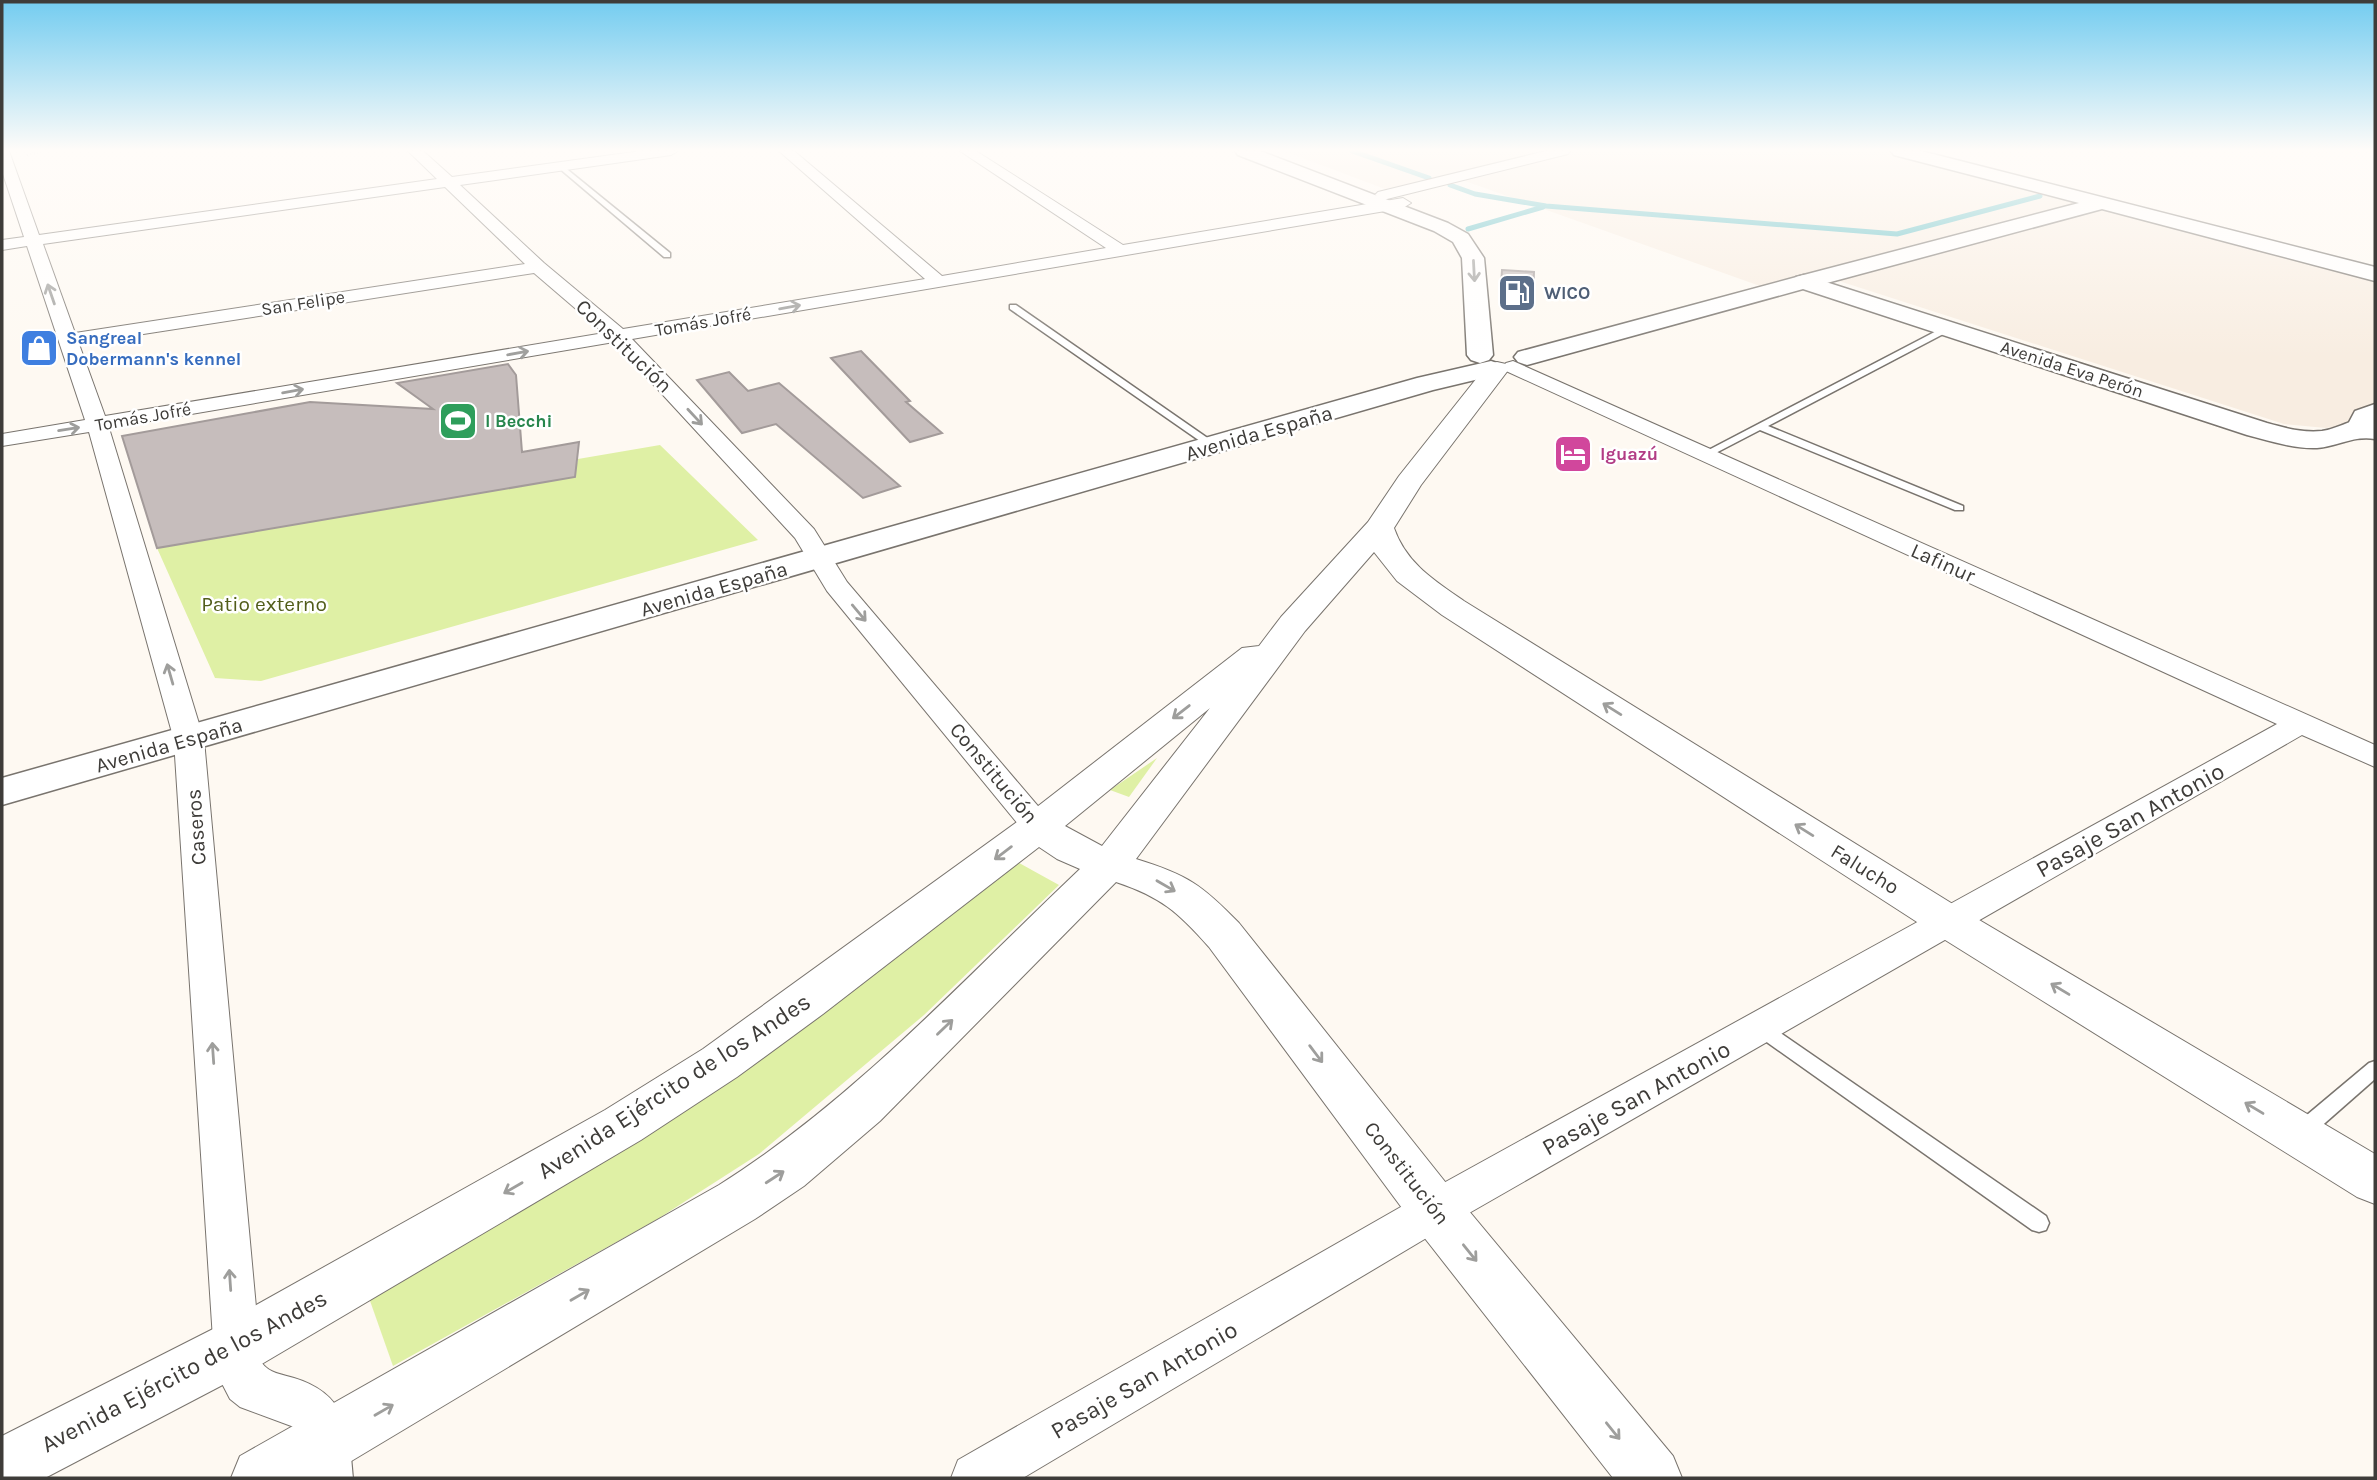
<svg xmlns="http://www.w3.org/2000/svg" width="2377" height="1480" font-family="Karla,sans-serif">
  <style>
    .built { fill: #f8ede1 }
    .green { fill: #dff0a5 }
    .lines { fill: none; stroke-linecap: round; stroke-linejoin: round }
    .stream { stroke: #58bbc2; stroke-width: 5 }
    .building { fill: #c6bdbc; stroke: #a39b9a; stroke-width: 2 }
    .service-casing { stroke: #79746e; stroke-width: 3 }
    .minor-casing { stroke: #79746e; stroke-width: 2 }
    .tertiary-casing { stroke: #79746e; stroke-width: 2 }
    .secondary-casing { stroke: #79746e; stroke-width: 3 }
    .primary-casing { stroke: #79746e; stroke-width: 3 }
    .path { stroke: #b7b4ae; stroke-width: 2.5; stroke-dasharray: 1 2.5; stroke-linecap: butt }
    .service { fill: #fff; fill-rule: evenodd }
    .minor { fill: #fff; fill-rule: evenodd }
    .tertiary { fill: #fff; fill-rule: evenodd }
    .secondary { fill: #fff; fill-rule: evenodd }
    .primary { fill: #fff; fill-rule: evenodd }
    .oneway { stroke: #9e9e9c }
    .labels { text-anchor: middle; stroke-width: 5; stroke-linejoin: round; paint-order: stroke }
    .far-service-label { font-size: 18px; font-weight: bold; fill: #4e5e75; stroke: #fff; text-anchor: start }
    .far-street-label { font-size: 18px; fill: #3e3c39; stroke: #fff }
    .far-shop-label { font-size: 18px; font-weight: bold; fill: #366cbe; stroke: #fff; text-anchor: start }
    .far-leisure-label { font-size: 18px; font-weight: bold; fill: #27864d; stroke: #fff; text-anchor: start }
    .far-hotel-label { font-size: 18px; font-weight: bold; fill: #b23c85; stroke: #fff; text-anchor: start }
    .street-label { font-size: 21px; fill: #3e3c39; stroke: #fff }
    .park-label { font-size: 21px; fill: #515d1a; stroke: #fff }
    .near-street-label { font-size: 24px; fill: #3e3c39; stroke: #fff }
  </style>
  <rect width="100%" height="100%" fill="#fef9f2"/>
  <path class="built" d="M1284,151H1886L2375,277V411L2341,426L2326,428L2284,424L1811,272L1760,286L1451,176L1385,189Z"/>
  <g class="green">
    <path d="M660,445L758,540L261,681L215,678L157,548L574,477L578,459Z"/>
    <path d="M1157,758L1129,797L1110,790Z"/>
    <path d="M1010,858L1059,885L924,1015L759,1154L656,1220L393,1366L369,1298Z"/>
  </g>
  <g class="lines">
    <g class="stream">
      <path d="M1352,151L1429,178"/>
      <path d="M1450,185L1475,194L1546,206L1897,234L2040,196"/>
      <path d="M1468,229L1543,207"/>
    </g>
  </g>
  <g class="building">
    <path d="M1502,270L1534,272L1533,302L1500,300Z"/>
    <path d="M861,351L910,401L906,402L942,433L910,442L831,358Z"/>
    <path d="M508,364L516,375L522,452L579,442L575,477L157,548L122,436L310,402L433,409L397,383Z"/>
    <path d="M729,372L748,391L779,383L900,486L863,498L776,424L742,433L697,380Z"/>
  </g>
  <g class="lines">
    <defs>
      <g id="service">
        <path d="M559,166H563L670,253V257H664L559,168Z"/>
        <path d="M1010,305H1016L1219,446L1214,449L1210,448L1010,309Z"/>
        <path d="M1946,326L1950,329L1949,331L1768,426L1963,506V510H1955L1760,430L1708,457L1704,458L1699,455Z"/>
        <path d="M1760,1021L1766,1023L2046,1216L2049,1223L2046,1230L2039,1232L2032,1230L1754,1033L1751,1028L1754,1023Z"/>
        <path d="M2375,1061V1079L2309,1137L2302,1139L2295,1137L2293,1131L2295,1125L2369,1063Z"/>
      </g>
      <g id="minor">
        <path d="M2,151H9L39,235L437,179L408,151H423L452,177L641,151H678L671,155L460,185L544,263L623,329L925,279L779,151H794L942,276L1106,248L960,151H976L1123,245L1403,198L1411,203L1403,208L632,339L814,529L847,582L1049,819L1054,827L1049,835L1038,838L1027,835L827,591L795,538L614,342L109,428L204,740L261,1362C270,1374 281,1374 294,1378C347,1394 349,1430 353,1478H303L300,1440L294,1427L240,1407L230,1399L215,1370L174,740L89,432L2,446V434L85,420L27,246L2,250V240L24,237L2,171ZM445,187L525,264L75,333L43,244ZM534,273L604,333L105,416L79,344Z"/>
        <path d="M1546,151H1570L1568,154L1383,200L1375,195L1378,192Z"/>
        <path d="M1513,361L2375,745V767L2302,735L1450,1224L1023,1478H951L958,1460L1420,1196L2277,724L1506,371L1503,367L1506,363Z"/>
      </g>
      <path id="tertiary" d="M1497,362L1506,364L1509,369L1421,485L1394,528C1406,563 1435,581 1464,601L1964,911L2375,1154V1204L2357,1197L1934,933L1442,615L1397,581L1374,552L1305,631L1136,859C1188,875 1202,885 1239,923L1454,1193L1673,1456L1682,1478H1613L1416,1227L1209,947C1178,912 1161,897 1116,882L880,1121L804,1186L755,1219L323,1478H231L240,1456L719,1185C854,1100 964,979 1080,869L1057,859L1039,847L823,1014L737,1077L641,1140L255,1368L45,1478H2V1436L215,1328L605,1110L703,1049L1024,817L1242,648L1259,646L1281,617L1368,522L1399,476L1488,364ZM1210,708L1102,846L1065,826Z"/>
      <g id="secondary">
        <path d="M1891,151H1921L2375,267V281L2102,209L1812,287H1796L1793,282L1796,277L2079,203L1894,155Z"/>
        <path d="M1491,361L1500,364L1504,369L1500,374L1433,390L2,805V778L1417,378Z"/>
        <path d="M2375,404V433L2351,432L2347,426L2355,411Z"/>
      </g>
      <g id="primary">
        <path d="M1235,151H1260L1448,223L1468,234L1484,258L1493,355L1489,360L1480,363L1471,360L1467,355L1462,258L1453,242L1434,231L1238,155Z"/>
        <path d="M1804,275L2267,423C2285,428 2303,433 2322,431C2342,428 2354,415 2375,422V439C2355,435 2338,446 2317,448C2294,449 2270,441 2247,435L1803,289L1527,365L1518,362L1514,357L1518,352Z"/>
      </g>
    </defs>
    <use href="#service" class="service-casing"/>
    <use href="#minor" class="minor-casing"/>
    <use href="#tertiary" class="tertiary-casing"/>
    <use href="#secondary" class="secondary-casing"/>
    <use href="#primary" class="primary-casing"/>
    <path class="path" d="M27,155L43,151"/>
    <use href="#service" class="service"/>
    <use href="#minor" class="minor"/>
    <use href="#tertiary" class="tertiary"/>
    <use href="#secondary" class="secondary"/>
    <use href="#primary" class="primary"/>
  </g>
  <defs><path id="oneway-shaft" d="M-6 0H5M1.5-3L5.5 0L1.5 3" fill="none" stroke-width="1.6" stroke-linecap="round" stroke-linejoin="round" transform="scale(1.75)"/></defs>
  <g class="oneway">
    <use href="#oneway-shaft" transform="translate(1474 271) rotate(87)"/>
    <use href="#oneway-shaft" transform="translate(51 294) rotate(-109)"/>
    <use href="#oneway-shaft" transform="translate(790 307) rotate(-10)"/>
    <use href="#oneway-shaft" transform="translate(518 353) rotate(-10)"/>
    <use href="#oneway-shaft" transform="translate(293 391) rotate(-10)"/>
    <use href="#oneway-shaft" transform="translate(695 417) rotate(47)"/>
    <use href="#oneway-shaft" transform="translate(69 429) rotate(-9)"/>
    <use href="#oneway-shaft" transform="translate(859 613) rotate(50)"/>
    <use href="#oneway-shaft" transform="translate(170 674) rotate(-106)"/>
    <use href="#oneway-shaft" transform="translate(1612 709) rotate(-148)"/>
    <use href="#oneway-shaft" transform="translate(1181 712) rotate(142)"/>
    <use href="#oneway-shaft" transform="translate(1804 830) rotate(-148)"/>
    <use href="#oneway-shaft" transform="translate(1003 853) rotate(143)"/>
    <use href="#oneway-shaft" transform="translate(1166 886) rotate(30)"/>
    <use href="#oneway-shaft" transform="translate(2060 989) rotate(-149)"/>
    <use href="#oneway-shaft" transform="translate(945 1027) rotate(-44)"/>
    <use href="#oneway-shaft" transform="translate(213 1053) rotate(-94)"/>
    <use href="#oneway-shaft" transform="translate(1316 1054) rotate(53)"/>
    <use href="#oneway-shaft" transform="translate(2254 1108) rotate(-149)"/>
    <use href="#oneway-shaft" transform="translate(775 1177) rotate(-33)"/>
    <use href="#oneway-shaft" transform="translate(513 1188) rotate(150)"/>
    <use href="#oneway-shaft" transform="translate(1470 1253) rotate(51)"/>
    <use href="#oneway-shaft" transform="translate(230 1280) rotate(-94)"/>
    <use href="#oneway-shaft" transform="translate(580 1295) rotate(-30)"/>
    <use href="#oneway-shaft" transform="translate(384 1410) rotate(-30)"/>
    <use href="#oneway-shaft" transform="translate(1613 1431) rotate(51)"/>
  </g>
  <linearGradient id="sky" x2="0" y2="1"><stop stop-color="#73ccf0"/><stop offset="0.42" stop-color="#fffcf9"/><stop offset="1" stop-color="#fffcf9" stop-opacity="0"/></linearGradient>
  <rect width="2377" height="358" fill="url(#sky)"/>
  <defs>
    <symbol id="fuel-square" viewBox="-11 -11 22 22"><rect x="-9" y="-9" width="18" height="18" rx="4" fill="#5c6f8a" stroke="#fff"/><path d="M-5.5-6h7V0h2V4h1.3V-2.5L3-4.5l.8-.8L6-3V5H2.5V1h-1V6h-7ZM-4.2-4.7v3.2H.2V-4.7Z" fill="#fff"/></symbol>
    <symbol id="shop-square" viewBox="-11 -11 22 22"><rect x="-9" y="-9" width="18" height="18" rx="4" fill="#3f7fe0" stroke="#fff"/><path d="M-5-2.5h2.3a2.7 3.5 0 0 1 5.4 0H5L5.5 6h-11ZM-1.5-2.5h3a1.5 2.3 0 0 0-3 0Z" fill="#fff"/></symbol>
    <symbol id="stadium-square" viewBox="-11 -11 22 22"><rect x="-9" y="-9" width="18" height="18" rx="4" fill="#2e9e5b" stroke="#fff"/><path d="M0-5a6.5 5 0 1 0 0 10a6.5 5 0 1 0 0-10ZM-3.5-1.8h7v3.6h-7Z" fill="#fff"/></symbol>
    <symbol id="hotel-square" viewBox="-11 -11 22 22"><rect x="-9" y="-9" width="18" height="18" rx="4" fill="#d1479c" stroke="#fff"/><path d="M-6-4.5h1.5V1H6V5H4.5V3h-9V5H-6ZM-4 0a1.8 1.8 0 1 1 3.6 0ZM.5 0V-2.5h3Q6-2.5 6 0Z" fill="#fff"/></symbol>
  </defs>
  <g fill-rule="evenodd">
    <use href="#fuel-square" x="1495" y="271" width="44" height="44"/>
    <use href="#shop-square" x="17" y="326" width="44" height="44"/>
    <use href="#stadium-square" x="436" y="399" width="44" height="44"/>
    <use href="#hotel-square" x="1551" y="432" width="44" height="44"/>
  </g>
  <g class="labels">
    <g class="far-service-label">
      <text x="1544" y="299">WICO</text>
    </g>
    <g class="far-street-label">
      <text transform="translate(303 303) rotate(-9)" y="6">San Felipe</text>
      <text transform="translate(703 322) rotate(-10)" y="6">Tomás Jofré</text>
      <text transform="translate(2072 369) rotate(18)" y="6">Avenida Eva Perón</text>
      <text transform="translate(143 417) rotate(-10)" y="6">Tomás Jofré</text>
    </g>
    <g class="far-shop-label">
      <text x="66" y="344">Sangreal<tspan x="66" dy="21">Dobermann's kennel</tspan></text>
    </g>
    <g class="far-leisure-label">
      <text x="485" y="427">I Becchi</text>
    </g>
    <g class="far-hotel-label">
      <text x="1600" y="460">Iguazú</text>
    </g>
    <g class="street-label">
      <text transform="translate(624 346) rotate(44)" y="7">Constitución</text>
      <text transform="translate(1259 433) rotate(-16)" y="7">Avenida España</text>
      <text transform="translate(1943 563) rotate(24)" y="7">Lafinur</text>
      <text transform="translate(714 589) rotate(-16)" y="7">Avenida España</text>
      <text transform="translate(169 745) rotate(-16)" y="7">Avenida España</text>
      <text transform="translate(994 773) rotate(50)" y="7">Constitución</text>
      <text transform="translate(196 827) rotate(-94)" y="7">Caseros</text>
      <text transform="translate(1865 869) rotate(32)" y="7">Falucho</text>
      <text transform="translate(1407 1173) rotate(52)" y="7">Constitución</text>
    </g>
    <g class="park-label">
      <text x="264" y="611">Patio externo</text>
    </g>
    <g class="near-street-label">
      <text transform="translate(2130 820) rotate(-29)" y="8">Pasaje San Antonio</text>
      <text transform="translate(674 1086) rotate(-33)" y="8">Avenida Ejército de los Andes</text>
      <text transform="translate(1636 1098) rotate(-29)" y="8">Pasaje San Antonio</text>
      <text transform="translate(184 1371) rotate(-28)" y="8">Avenida Ejército de los Andes</text>
      <text transform="translate(1144 1380) rotate(-30)" y="8">Pasaje San Antonio</text>
    </g>
  </g>
  <rect width="2377" height="1480" fill="none" stroke="#3e3c39" stroke-width="7"/>
</svg>
